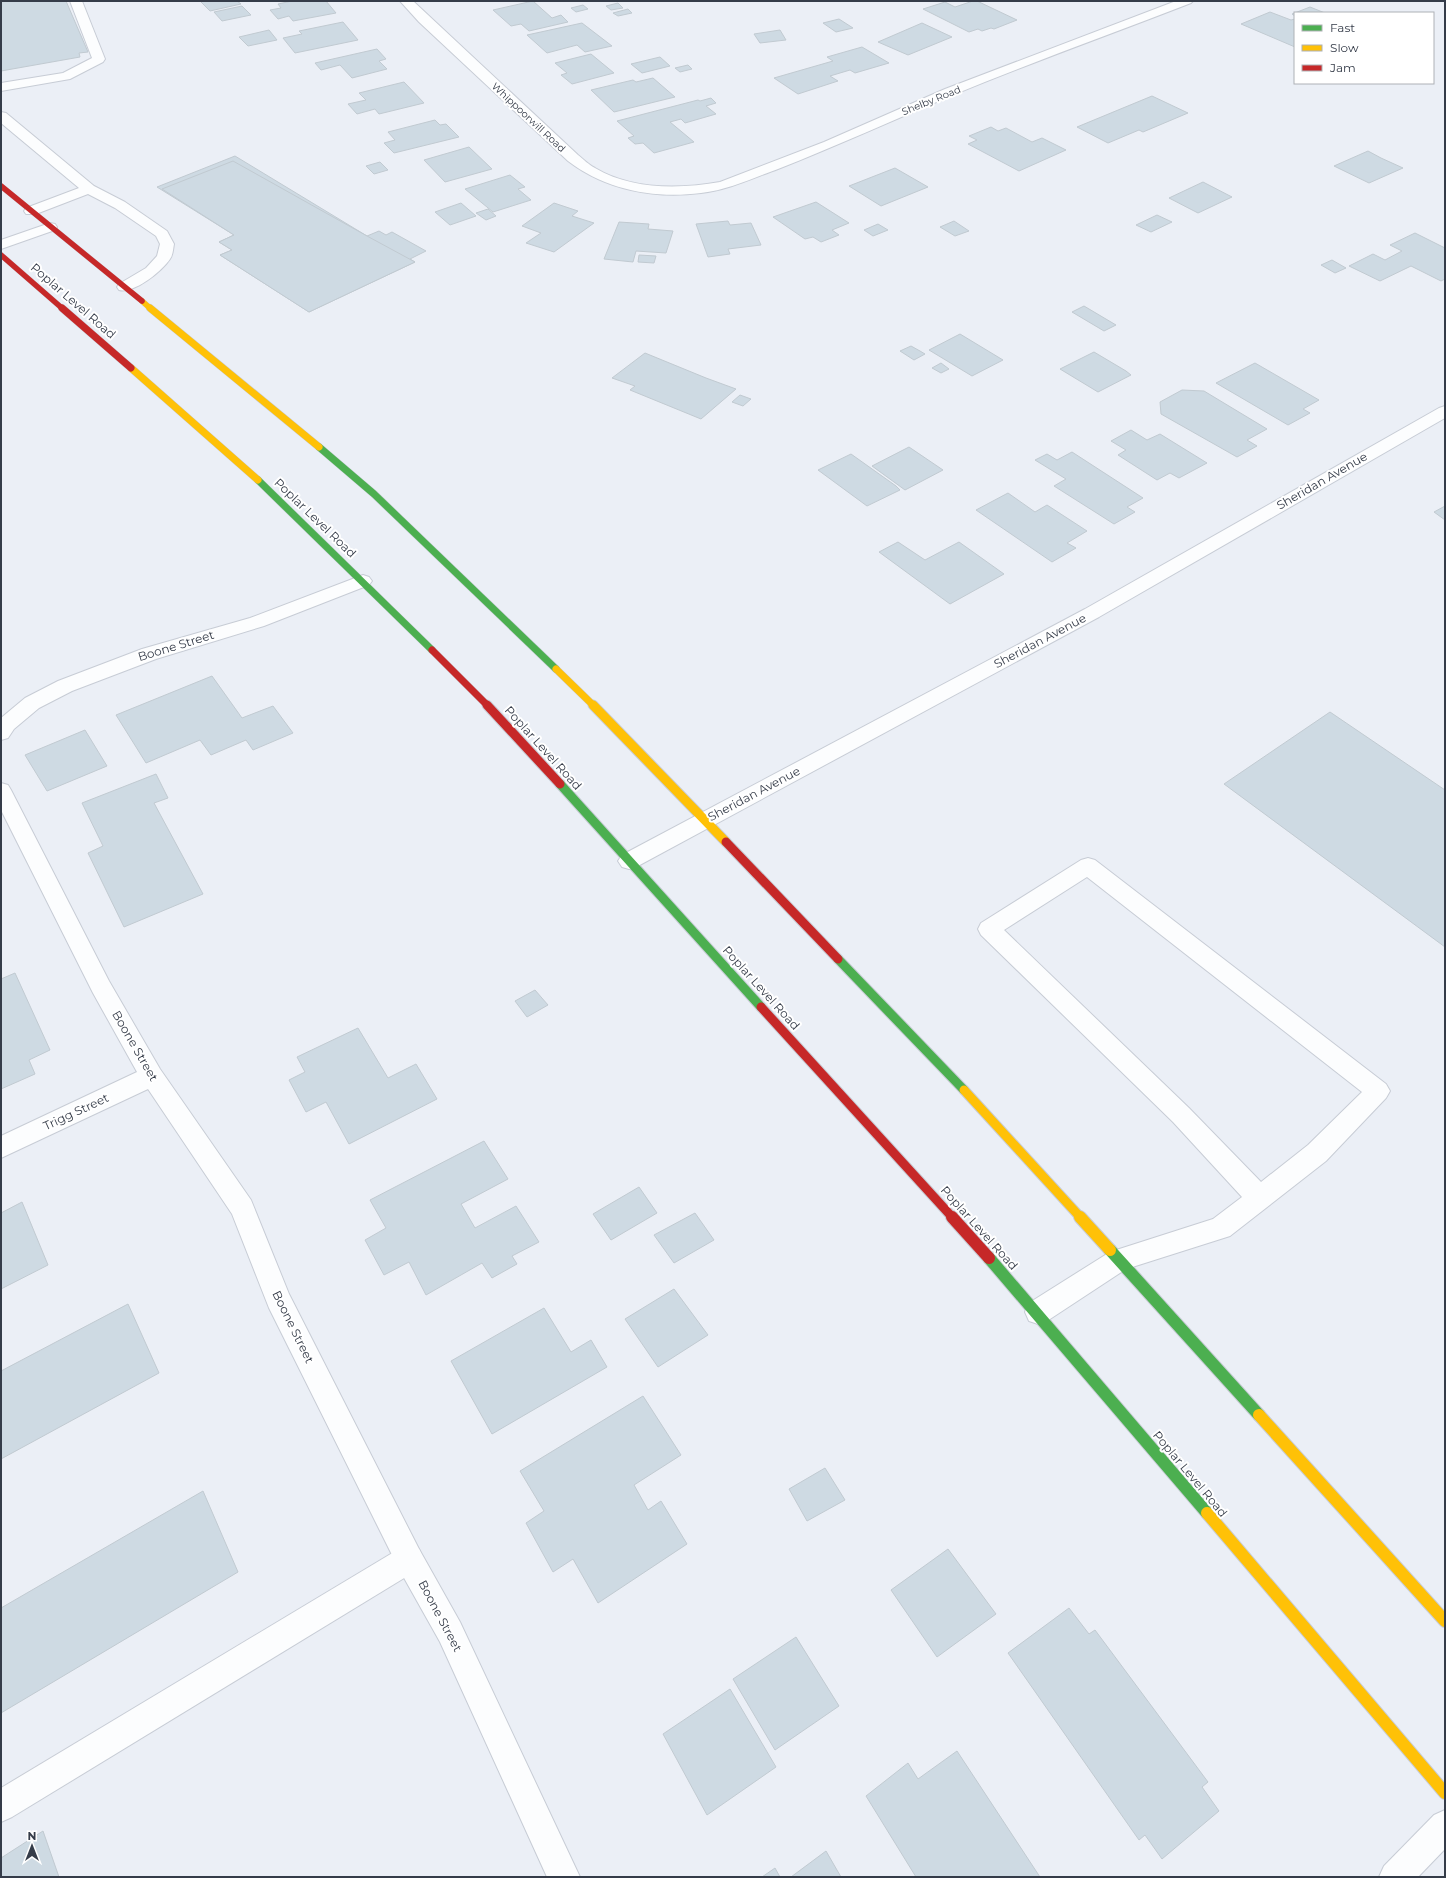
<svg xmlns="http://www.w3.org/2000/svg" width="1446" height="1878" font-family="Montserrat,sans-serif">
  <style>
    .building { fill: #cedae3; stroke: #c1cad1 }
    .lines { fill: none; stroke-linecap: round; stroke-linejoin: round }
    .lane-casing { stroke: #c7ccd5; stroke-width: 2 }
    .street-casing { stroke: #c7ccd5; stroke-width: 2 }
    .fast-far2-casing { stroke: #c7ccd5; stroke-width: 8 }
    .fast-far1-casing { stroke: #c7ccd5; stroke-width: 11 }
    .fast-casing { stroke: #c7ccd5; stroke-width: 14 }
    .slow-far3-casing { stroke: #c7ccd5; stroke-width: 6 }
    .slow-far2-casing { stroke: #c7ccd5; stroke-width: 8 }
    .slow-far1-casing { stroke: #c7ccd5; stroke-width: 11 }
    .slow-casing { stroke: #c7ccd5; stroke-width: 14 }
    .jam-far3-casing { stroke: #c7ccd5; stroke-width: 6 }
    .jam-far2-casing { stroke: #c7ccd5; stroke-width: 8 }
    .jam-far1-casing { stroke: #c7ccd5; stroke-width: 11 }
    .jam-casing { stroke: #c7ccd5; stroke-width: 14 }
    .lane { fill: #fcfdfe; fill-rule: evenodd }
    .street { fill: #fcfdfe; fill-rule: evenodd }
    .fast-far2 { stroke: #4caf50; stroke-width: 7 }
    .fast-far1 { stroke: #4caf50; stroke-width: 9 }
    .fast { stroke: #4caf50; stroke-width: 12 }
    .slow-far3 { stroke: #ffc107; stroke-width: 5.5 }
    .slow-far2 { stroke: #ffc107; stroke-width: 7 }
    .slow-far1 { stroke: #ffc107; stroke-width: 9 }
    .slow { stroke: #ffc107; stroke-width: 12 }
    .jam-far3 { stroke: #c62828; stroke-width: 5.5 }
    .jam-far2 { stroke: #c62828; stroke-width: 7 }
    .jam-far1 { stroke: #c62828; stroke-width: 9 }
    .jam { stroke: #c62828; stroke-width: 12 }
    .labels { text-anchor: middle; stroke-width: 4; stroke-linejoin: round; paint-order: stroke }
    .far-street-label { font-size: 10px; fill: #353c49; stroke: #fff }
    .street-label { font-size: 12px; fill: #353c49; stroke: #fff }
  </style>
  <rect width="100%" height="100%" fill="#ebeff6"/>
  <g class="building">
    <path d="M1,1H66L88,52L79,53L80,57L1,71Z"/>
    <path d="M200,1H237L241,4L210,11Z"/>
    <path d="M292,1H326L336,13L293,21L289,16L278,19L270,10L281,8L278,4Z"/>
    <path d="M533,1L552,18L561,15L568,22L529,31L521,24L511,26L493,10Z"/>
    <path d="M973,1H977L1017,20L994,29L991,28L982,31L978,29L969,32L923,9L945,2L955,7Z"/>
    <path d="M618,3L623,8L611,10L606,6Z"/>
    <path d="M583,5L588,9L576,12L571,8Z"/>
    <path d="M242,6L251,15L222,21L214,12Z"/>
    <path d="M1310,7L1325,13H1295V16L1292,14Z"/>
    <path d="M628,9L632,13L618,16L613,13Z"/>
    <path d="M1270,12L1291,20L1295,19V47L1241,24Z"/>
    <path d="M839,19L853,28L836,32L823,23Z"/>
    <path d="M343,22L358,40L295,53L283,38L302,34L299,31Z"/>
    <path d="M582,23L612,46L585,52L577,45L547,53L527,35Z"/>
    <path d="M922,23L952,37L908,55L878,42Z"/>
    <path d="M269,30L277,40L248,46L239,37Z"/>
    <path d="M780,30L786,40L760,43L754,34Z"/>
    <path d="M862,47L889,63L855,73L850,70L830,76L838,81L798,94L774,78L833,61L827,57Z"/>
    <path d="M377,49L386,59L379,61L387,69L352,78L340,65L321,70L315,63Z"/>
    <path d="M591,54L614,73L572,84L561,75L567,73L555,63Z"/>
    <path d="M660,57L670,66L642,73L631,64Z"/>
    <path d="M688,65L692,69L680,72L675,68Z"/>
    <path d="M653,78L675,97L614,112L591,90L633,80L636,82Z"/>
    <path d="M404,82L424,103L379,114L375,109L357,114L348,104L366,100L359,93Z"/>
    <path d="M1152,96L1188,113L1143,132L1139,130L1108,143L1077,127Z"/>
    <path d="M711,98L716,103L706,106L716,114L685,123L681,119L670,122L694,142L654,153L643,143L635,144L628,138L634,136L617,121L698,100L700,101Z"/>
    <path d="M435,120L440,125L446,124L459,137L394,153L384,143L395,140L388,132Z"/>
    <path d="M991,127L998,131L1006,128L1032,142L1042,138L1066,150L1019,171L968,144L977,140L969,136Z"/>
    <path d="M469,147L492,169L445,182L424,160Z"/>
    <path d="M1368,151L1381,158L1403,168L1369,183L1334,166Z"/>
    <path d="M235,156L367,236L379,231L386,235L392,232L426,251L410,259L415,262L309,312L220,255L232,250L219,242L234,235L157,187Z"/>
    <path d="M233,161L367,236L415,262L309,312L220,255L232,250L219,242L234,235L162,189Z"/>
    <path d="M380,162L388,170L374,174L366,166Z"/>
    <path d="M895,168L928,187L881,206L849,186Z"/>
    <path d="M510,175L525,187L518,189L531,200L493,212L465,189Z"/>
    <path d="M1203,182L1232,197L1198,213L1169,198Z"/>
    <path d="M816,202L849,223L832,230L839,235L821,242L813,237L805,239L773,217Z"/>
    <path d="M461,203L476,216L450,225L435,212Z"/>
    <path d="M554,203L578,211L572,216L594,223L554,252L526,243L541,233L522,226Z"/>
    <path d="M488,209L496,216L486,220L476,213Z"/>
    <path d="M1157,215L1172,222L1151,232L1136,225Z"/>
    <path d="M728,221L730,225L751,223L761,245L728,249L730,254L708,257L696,224Z"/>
    <path d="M954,221L969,231L955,236L940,227Z"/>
    <path d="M619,222L649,224L648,229L673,231L666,253L636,251L633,262L604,259Z"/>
    <path d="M878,224L888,230L873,236L864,230Z"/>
    <path d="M1415,233L1445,248V279L1441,281L1411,266L1380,281L1349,266L1373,254L1385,260L1402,251L1390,245Z"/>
    <path d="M639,255L656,256L654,263L638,262Z"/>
    <path d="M1332,260L1346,268L1335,273L1321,265Z"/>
    <path d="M1084,306L1116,325L1104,331L1072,312Z"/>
    <path d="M960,334L1003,360L972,376L929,350Z"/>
    <path d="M911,346L920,351L925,354L914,360L900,351Z"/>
    <path d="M1094,352L1126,371L1131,375L1098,392L1060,369Z"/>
    <path d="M645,353L706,378L736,389L701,419L630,390L635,386L612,378Z"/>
    <path d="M941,363L949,369L941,373L932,368Z"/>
    <path d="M1255,363L1319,400L1303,409L1310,413L1288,425L1216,383Z"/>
    <path d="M1182,390L1204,391L1267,429L1247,440L1257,446L1237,457L1161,414L1160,402Z"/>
    <path d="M740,395L751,399L743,406L732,402Z"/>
    <path d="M1131,430L1147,440L1160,434L1207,463L1179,478L1170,473L1157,480L1118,455L1126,450L1111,441Z"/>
    <path d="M909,447L943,470L905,490L872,466Z"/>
    <path d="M1072,452L1143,498L1127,507L1135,512L1114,524L1054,486L1066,479L1035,460L1047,454L1057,460Z"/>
    <path d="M851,454L896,486L900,490L867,506L818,470Z"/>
    <path d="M1008,493L1035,512L1047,505L1087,531L1067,543L1076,548L1052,562L976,510Z"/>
    <path d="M1445,506V520L1434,512Z"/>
    <path d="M898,542L925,560L959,542L1004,574L950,604L879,552Z"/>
    <path d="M212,676L242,718L273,706L293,733L253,750L246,740L211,755L200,740L146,763L116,715Z"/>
    <path d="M1330,712L1445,790V947L1224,784Z"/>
    <path d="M85,730L107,766L47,791L25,755Z"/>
    <path d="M156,774L168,798L154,803L203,894L124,927L88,853L103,846L82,803Z"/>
    <path d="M15,973L50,1050L29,1060L35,1074L1,1089V979Z"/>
    <path d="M535,990L548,1005L527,1017L515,1001Z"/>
    <path d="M358,1028L388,1078L416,1064L437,1099L349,1144L326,1102L306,1112L289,1080L305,1072L297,1057Z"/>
    <path d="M484,1141L508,1179L461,1204L475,1228L516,1206L539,1242L512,1256L517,1264L492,1278L482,1263L426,1295L409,1262L384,1275L365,1240L386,1228L370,1200Z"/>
    <path d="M639,1187L657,1213L611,1240L593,1214Z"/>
    <path d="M22,1202L48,1265L1,1289V1213Z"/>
    <path d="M695,1213L714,1240L674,1263L654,1235Z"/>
    <path d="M674,1289L708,1335L658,1367L625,1319Z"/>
    <path d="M128,1304L159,1373L1,1459V1371Z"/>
    <path d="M544,1308L571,1352L591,1340L607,1367L492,1434L451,1361Z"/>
    <path d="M643,1396L681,1455L634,1485L648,1510L661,1501L687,1544L598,1603L573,1559L553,1572L526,1523L544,1511L520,1471Z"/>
    <path d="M825,1468L845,1500L807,1521L789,1489Z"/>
    <path d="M203,1491L238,1572L1,1713V1608Z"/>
    <path d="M948,1549L996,1614L937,1657L891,1590Z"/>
    <path d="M1069,1608L1089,1634L1095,1630L1208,1782L1202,1787L1219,1811L1162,1859L1145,1835L1139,1840L1008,1653Z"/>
    <path d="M796,1637L839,1706L775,1750L733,1679Z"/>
    <path d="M730,1689L776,1767L707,1815L663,1734Z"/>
    <path d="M957,1751L1040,1877H916L866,1796L908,1763L918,1779Z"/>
    <path d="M43,1831L59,1877H1V1858Z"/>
    <path d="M826,1851L841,1877H791Z"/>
    <path d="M775,1868L780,1877H762Z"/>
  </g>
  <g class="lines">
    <defs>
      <g id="lane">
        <path d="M70,1H82L105,59L103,62L70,79L1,91V83L63,73L92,58Z"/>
        <path d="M1,112L6,113L94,186L125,202L167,231L174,244C173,249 173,255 170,259C162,271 134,294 119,290L117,287L119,284L146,268L157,256L160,244L156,236L115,208L88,194L36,214H26L24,211L26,208L79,188L1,123Z"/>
        <path d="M1088,858L1095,860L1386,1084L1390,1091L1386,1098L1326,1161L1230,1236L1126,1269L1047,1321L1038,1324L1029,1321L1025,1312L1029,1303L1110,1252L1213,1219L1242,1197L1173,1122L981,935L978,929L981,923L1081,860ZM1087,877L1362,1092L1308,1145L1261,1182L1189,1108L1004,930Z"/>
        <path d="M409,1545L419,1549L423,1559L419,1569L12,1817L1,1822V1788L399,1549Z"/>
      </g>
      <g id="street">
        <path d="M400,1H413L578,155C583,159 589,165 595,168C632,190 680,189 720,182L824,142L945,89L1176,1H1193L1191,3C1112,34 1032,62 953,95C895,119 837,146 778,169C753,178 728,190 701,193C654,199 606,190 568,161L419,22Z"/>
        <path d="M50,223L55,224L57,227L55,230L1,249V240Z"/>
        <path d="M1445,406V418L1099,617L636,867L629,869L622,867L618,861L622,855L1085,609L1439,408Z"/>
        <path d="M363,575L369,577L372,581L369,585L264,626L156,659L72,691L39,708L14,729L8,738L1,740V718L25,698L58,681L142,649L250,618Z"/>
        <path d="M1,783L8,785L11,790L109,981L160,1069L251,1200L289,1294L419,1549L460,1622L580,1877H547L440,1642L399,1569L269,1308L232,1214L148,1089L1,1158V1136L137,1072L93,993L1,810Z"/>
        <path d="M1445,1810V1849L1418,1877H1379L1384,1866L1434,1815Z"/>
      </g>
      <g id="fast-far2">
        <path d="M319,447L374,494L556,669"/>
        <path d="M258,480L432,650"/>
      </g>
      <g id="fast-far1">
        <path d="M560,784L761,1007"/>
        <path d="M838,959L964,1090"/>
      </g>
      <g id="fast">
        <path d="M1110,1250L1259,1415"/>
        <path d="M989,1258L1207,1513"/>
      </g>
      <path id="slow-far3" d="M142,301L151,309"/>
      <g id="slow-far2">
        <path d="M150,308L319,447"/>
        <path d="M131,368L258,480"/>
        <path d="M556,669L594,706"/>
      </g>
      <g id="slow-far1">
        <path d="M593,705L726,842"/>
        <path d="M964,1090L1081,1218"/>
      </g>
      <g id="slow">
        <path d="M1080,1217L1110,1250"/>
        <path d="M1259,1415L1445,1621"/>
        <path d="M1207,1513L1445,1793"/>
      </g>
      <g id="jam-far3">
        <path d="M1,186L142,301"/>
        <path d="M1,255L63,309"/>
      </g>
      <g id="jam-far2">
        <path d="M62,308L131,368"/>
        <path d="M432,650L488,706"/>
      </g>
      <g id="jam-far1">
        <path d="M487,705L560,784"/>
        <path d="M726,842L838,959"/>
        <path d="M761,1007L953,1218"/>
      </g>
      <path id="jam" d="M952,1217L989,1258"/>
    </defs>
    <use href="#lane" class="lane-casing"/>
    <use href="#street" class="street-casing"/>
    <use href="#fast-far2" class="fast-far2-casing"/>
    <use href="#fast-far1" class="fast-far1-casing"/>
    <use href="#fast" class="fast-casing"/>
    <use href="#slow-far3" class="slow-far3-casing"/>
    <use href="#slow-far2" class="slow-far2-casing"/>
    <use href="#slow-far1" class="slow-far1-casing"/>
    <use href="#slow" class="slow-casing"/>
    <use href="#jam-far3" class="jam-far3-casing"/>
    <use href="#jam-far2" class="jam-far2-casing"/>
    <use href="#jam-far1" class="jam-far1-casing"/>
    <use href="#jam" class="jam-casing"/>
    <use href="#lane" class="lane"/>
    <use href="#street" class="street"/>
    <use href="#fast-far2" class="fast-far2"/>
    <use href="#fast-far1" class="fast-far1"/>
    <use href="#fast" class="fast"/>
    <use href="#slow-far3" class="slow-far3"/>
    <use href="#slow-far2" class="slow-far2"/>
    <use href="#slow-far1" class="slow-far1"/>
    <use href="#slow" class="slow"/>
    <use href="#jam-far3" class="jam-far3"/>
    <use href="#jam-far2" class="jam-far2"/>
    <use href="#jam-far1" class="jam-far1"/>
    <use href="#jam" class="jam"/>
  </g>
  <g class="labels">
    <g class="far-street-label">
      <text transform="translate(931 100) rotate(-22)" y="4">Shelby Road</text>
      <text transform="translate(529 117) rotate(43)" y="4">Whippoorwill Road</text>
    </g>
    <g class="street-label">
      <text transform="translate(73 301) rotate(41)" y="4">Poplar Level Road</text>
      <text transform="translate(1322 481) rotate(-30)" y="4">Sheridan Avenue</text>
      <text transform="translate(315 518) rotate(44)" y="4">Poplar Level Road</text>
      <text transform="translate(1040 641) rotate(-28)" y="4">Sheridan Avenue</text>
      <text transform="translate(176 646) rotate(-17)" y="4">Boone Street</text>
      <text transform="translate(543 748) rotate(48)" y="4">Poplar Level Road</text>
      <text transform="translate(754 794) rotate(-28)" y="4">Sheridan Avenue</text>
      <text transform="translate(761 988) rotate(48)" y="4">Poplar Level Road</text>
      <text transform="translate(135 1046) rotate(60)" y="4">Boone Street</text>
      <text transform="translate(76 1112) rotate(-25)" y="4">Trigg Street</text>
      <text transform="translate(979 1228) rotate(48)" y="4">Poplar Level Road</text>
      <text transform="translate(293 1327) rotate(64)" y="4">Boone Street</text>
      <text transform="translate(1190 1474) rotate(50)" y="4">Poplar Level Road</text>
      <text transform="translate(440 1616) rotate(62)" y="4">Boone Street</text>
    </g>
  </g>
  <rect width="1446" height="1878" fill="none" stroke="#353c49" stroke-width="4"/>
  <rect x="1294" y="12" width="140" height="72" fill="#ffffff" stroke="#aeb1b6"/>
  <rect x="1302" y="25" width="20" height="6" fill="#4caf50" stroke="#aeb1b6"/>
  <text x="1330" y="32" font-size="12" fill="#353c49">Fast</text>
  <rect x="1302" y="45" width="20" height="6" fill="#ffc107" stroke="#aeb1b6"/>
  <text x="1330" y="52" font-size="12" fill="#353c49">Slow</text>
  <rect x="1302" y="65" width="20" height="6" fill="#c62828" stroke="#aeb1b6"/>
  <text x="1330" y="72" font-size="12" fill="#353c49">Jam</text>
  <g transform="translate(32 1846)" stroke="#ffffff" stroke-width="3" paint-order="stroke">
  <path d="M0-3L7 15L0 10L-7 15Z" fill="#353c49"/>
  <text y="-6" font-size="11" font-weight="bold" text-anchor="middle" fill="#353c49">N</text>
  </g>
</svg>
